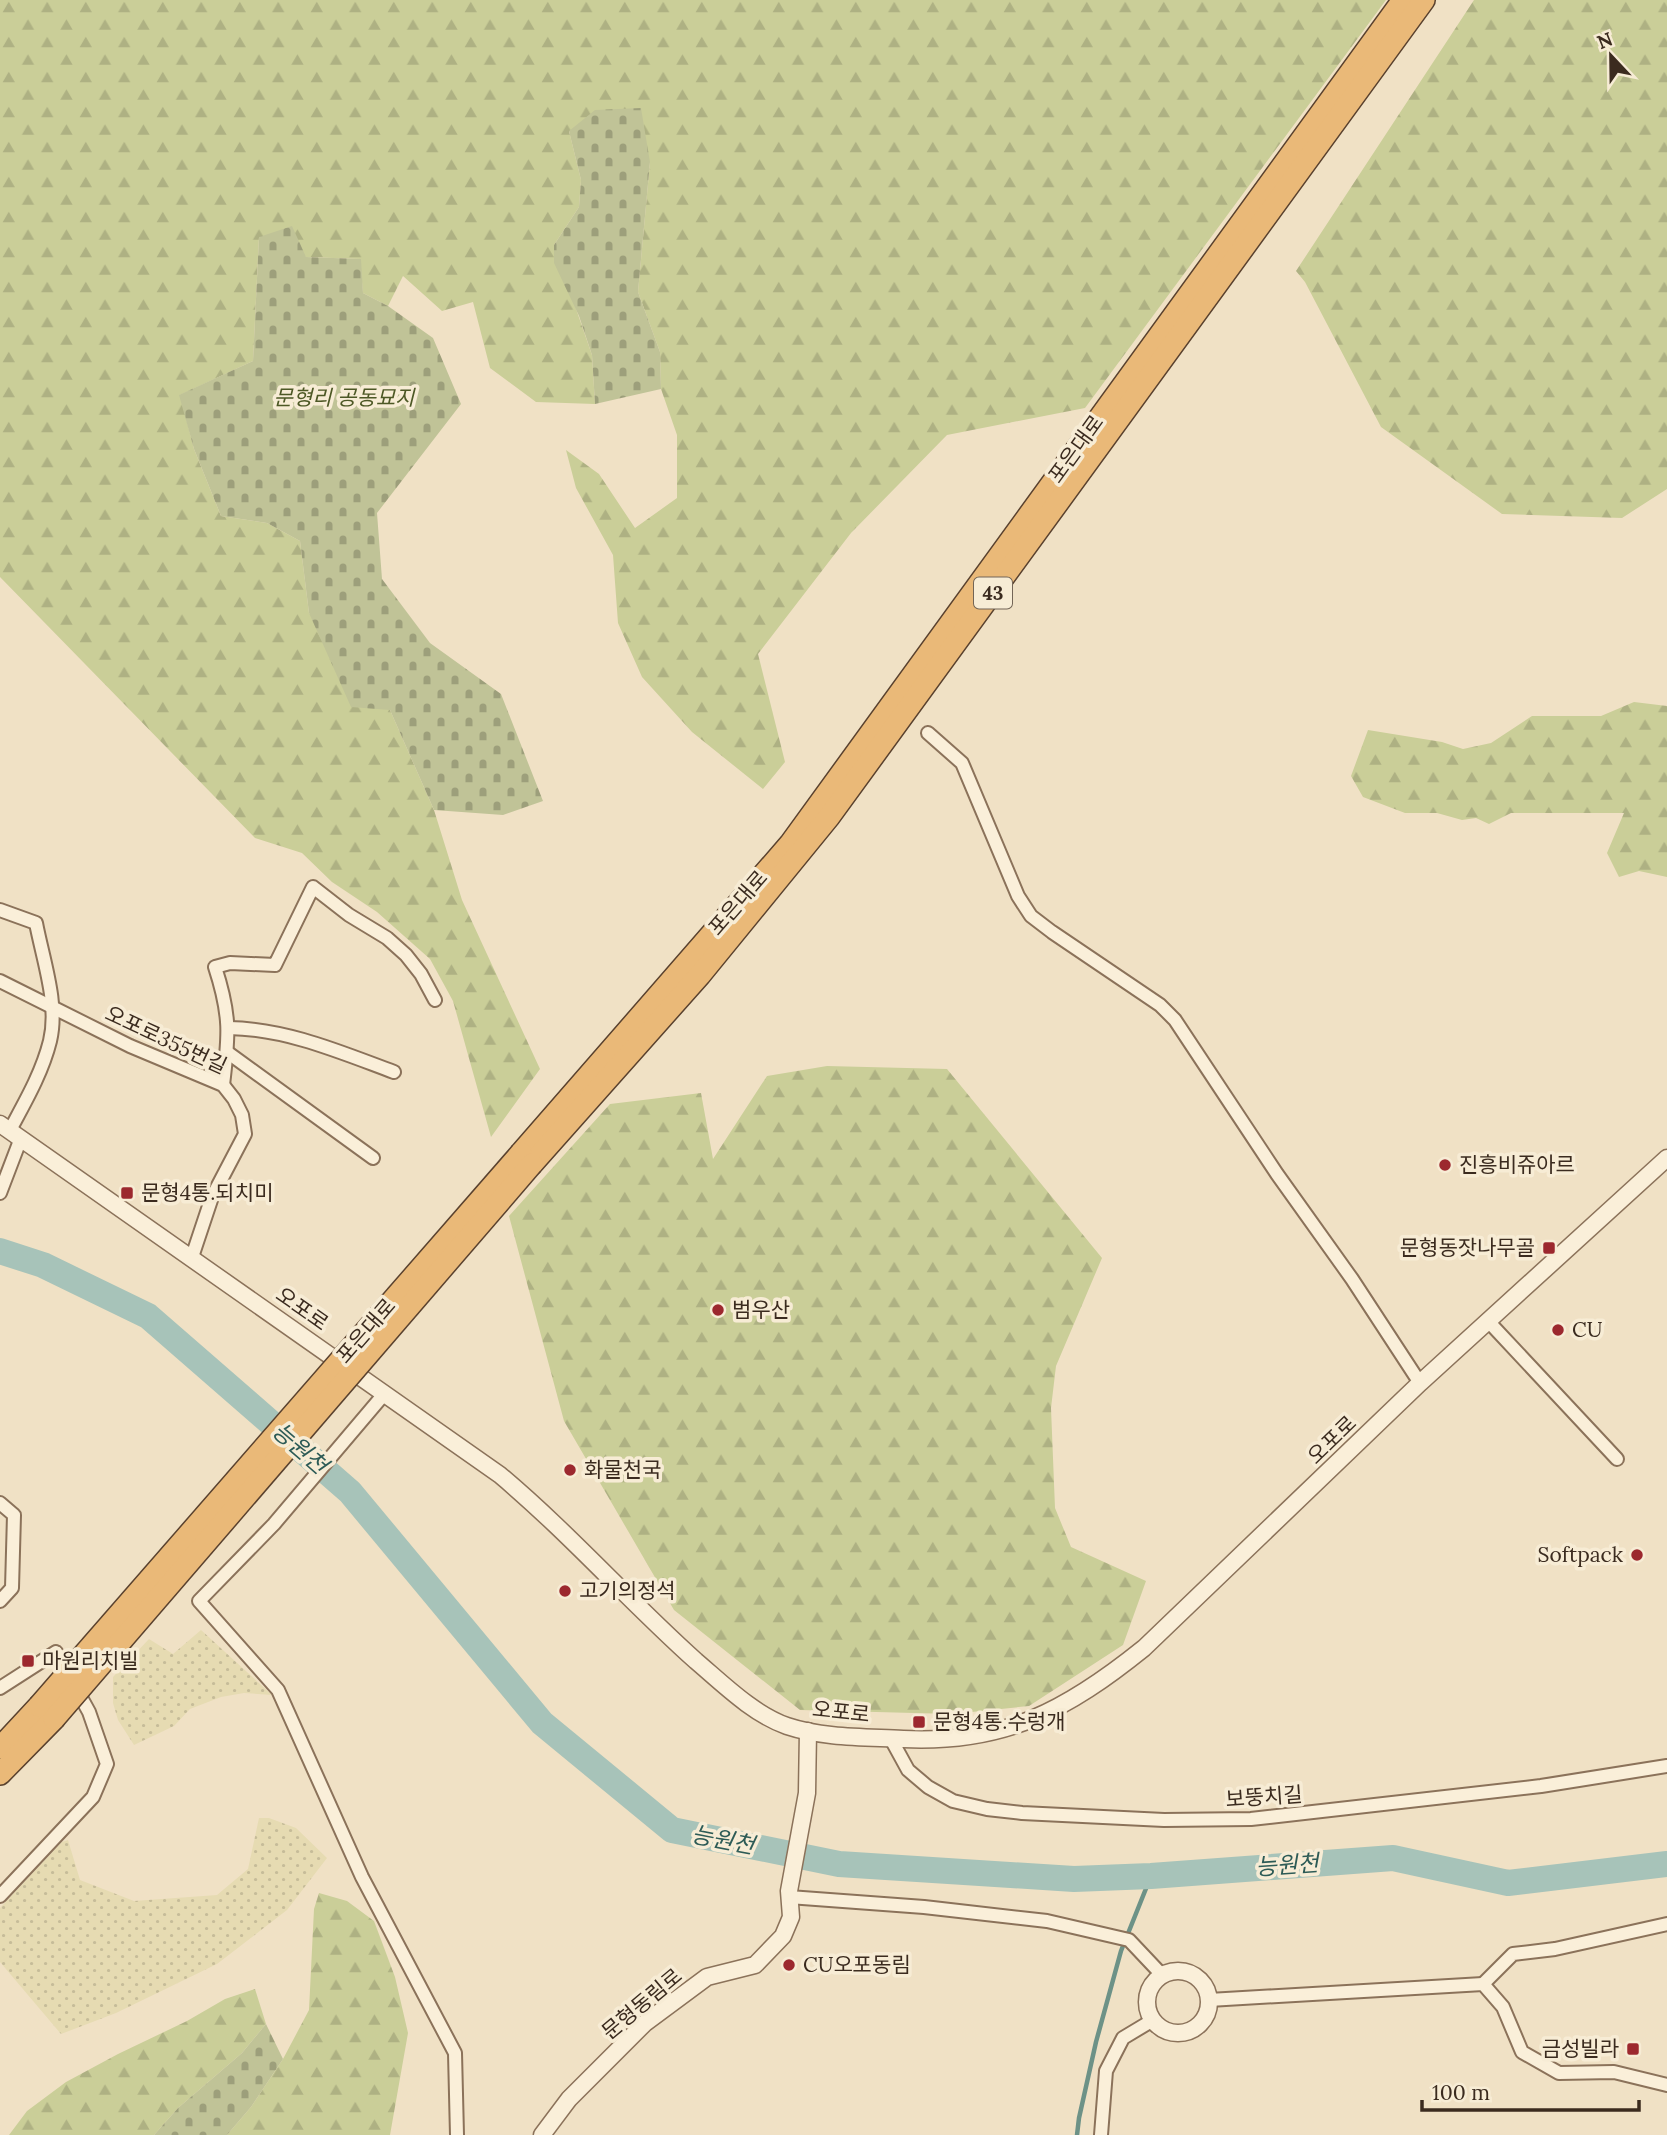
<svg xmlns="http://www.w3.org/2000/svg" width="1667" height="2135" font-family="Lora,'Noto Sans KR',serif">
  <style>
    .farmland { fill: url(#farmland-dots) }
    .forest { fill: url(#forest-firs) }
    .cemetery { fill: url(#cemetery-stones) }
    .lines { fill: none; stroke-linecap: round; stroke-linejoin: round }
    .stream { stroke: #6d9287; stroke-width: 4.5 }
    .river { stroke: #a7c3b9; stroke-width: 26 }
    .minor-casing { stroke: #8b725a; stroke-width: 16 }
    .tertiary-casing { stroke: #8b725a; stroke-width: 19 }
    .trunk-casing { stroke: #59412e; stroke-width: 24 }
    .minor { stroke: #faefd9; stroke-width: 12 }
    .tertiary { stroke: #faefd9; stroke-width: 16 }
    .trunk { stroke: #eab978; stroke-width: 21 }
    .trunk-bridge-casing { stroke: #59412e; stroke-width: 24; stroke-linecap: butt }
    .trunk-bridge { stroke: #eab978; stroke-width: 21 }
    .poi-dot { fill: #9c282e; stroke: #f7ecd5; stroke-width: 2.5 }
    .labels { text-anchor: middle; stroke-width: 7; stroke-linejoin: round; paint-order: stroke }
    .shield { fill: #f7ecd5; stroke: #736556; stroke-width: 2 }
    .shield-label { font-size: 19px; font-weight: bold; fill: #3b2b1f }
    .park-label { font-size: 21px; font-style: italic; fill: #4d5825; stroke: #f7ecd5 }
    .street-label { font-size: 21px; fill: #3b2b1f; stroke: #f7ecd5 }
    .poi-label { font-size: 21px; fill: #3b2b1f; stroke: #f7ecd5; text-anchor: start }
    .water-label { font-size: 23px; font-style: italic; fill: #2d5b56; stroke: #f7ecd5 }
  </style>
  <defs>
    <pattern id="farmland-dots" width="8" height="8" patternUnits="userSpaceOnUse" patternTransform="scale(1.75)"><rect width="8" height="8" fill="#e6dbb2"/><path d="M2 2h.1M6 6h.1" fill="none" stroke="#c6bc99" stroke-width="1.8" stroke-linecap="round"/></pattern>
    <pattern id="forest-firs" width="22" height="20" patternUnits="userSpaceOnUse" patternTransform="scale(1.75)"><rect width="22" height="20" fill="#cace98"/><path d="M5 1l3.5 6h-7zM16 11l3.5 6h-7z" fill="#aeb183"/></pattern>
    <pattern id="cemetery-stones" width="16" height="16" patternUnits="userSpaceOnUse" patternTransform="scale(1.75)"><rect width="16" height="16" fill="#c0c397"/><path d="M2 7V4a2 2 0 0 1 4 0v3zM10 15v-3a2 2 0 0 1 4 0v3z" fill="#9d9f7b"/></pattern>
  </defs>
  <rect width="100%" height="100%" fill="#f0e1c5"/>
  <g class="farmland">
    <path d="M201,1630L272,1695L244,1693L221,1697L190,1709L174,1726L134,1745L118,1720L113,1703V1677L149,1639L173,1654Z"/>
    <path d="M259,1818H269L296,1828L327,1858L287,1910L217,1964L116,2013L61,2034L0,1962V1908L62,1842L68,1840L80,1880L134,1901L217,1895L248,1869Z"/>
  </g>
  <g class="forest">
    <path d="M0,0H1386L1085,408L947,435L851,533L758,654L785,762L763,789L692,732L642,677L618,623L613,555L576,488L566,450L599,474L635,528L677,498V435L661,389L660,352L638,292L650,162L569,131L581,180L579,207L554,245L592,355L595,404L536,402L490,368L473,302L442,311L403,276L388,306L363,293L360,259L306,257L259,237L253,361L180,395L194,449L221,516L267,523L300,541L309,613L390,710L434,810L462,900L540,1069L491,1137L453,1001L430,959L377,912L332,882L302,853L255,838L0,577Z"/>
    <path d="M1474,0H1667V489L1622,518L1502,514L1381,427L1305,282L1296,271Z"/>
    <path d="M1634,702L1667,706V877L1639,871L1619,877L1607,853L1624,813H1511L1489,824L1476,818L1462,820L1437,813H1405L1363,797L1351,776L1368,730L1442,742L1463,749L1491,743L1532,716H1601Z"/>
    <path d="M827,1066L947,1069L1102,1258L1056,1366L1051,1408L1055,1508L1071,1547L1146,1581L1123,1645L1029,1706L952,1714L800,1710L674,1610L564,1421L509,1216L610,1104L701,1093L713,1159L767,1076Z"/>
    <path d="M319,1893L347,1901L374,1921L395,1977L408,2033L390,2135H227L251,2107L283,2059L309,2010L314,1909Z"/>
    <path d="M255,1989L266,2024L242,2053L178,2108L154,2135H9L27,2111L66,2082L118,2054L187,2021L225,1999Z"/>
  </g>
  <g class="cemetery">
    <path d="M641,108L650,162L638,292L660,352L661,389L595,404L592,355L579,316L554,263V245L579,207L581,180L569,131L595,110Z"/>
    <path d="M292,226L306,257L361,259L363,293L388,306L433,338L461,404L377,513L382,579L430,643L501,694L543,801L503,815L434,810L390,710L351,707L309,613L300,541L267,523L221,516L194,449L179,395L253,361L259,237Z"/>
    <path d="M266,2024L283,2059L251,2107L227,2135H154L178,2108L242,2053Z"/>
  </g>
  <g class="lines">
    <path class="stream" d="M1077,2135L1079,2118L1096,2042L1121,1951L1151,1876"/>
    <path class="river" d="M0,1251L43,1265L148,1316L350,1492L542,1723L672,1830L839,1864L1074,1879L1151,1876L1393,1858L1508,1883L1667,1864"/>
    <defs>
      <g id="minor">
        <path d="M928,733L962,763L1018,896L1031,916L1052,932L1160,1005L1175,1020L1277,1174L1352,1279L1420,1383"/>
        <path d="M0,910L36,923C43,960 59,1004 50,1041C42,1073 25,1102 10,1130"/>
        <path d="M0,981L130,1046L223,1085L234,1099L242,1115L245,1134L212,1197L192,1257"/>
        <path d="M229,1028C287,1029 340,1052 394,1072"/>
        <path d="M227,1052L373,1158"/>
        <path d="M223,1085C229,1035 231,1016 215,967L230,963L275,965L313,887L349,915L387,938L406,955L421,974L435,1000"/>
        <path d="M0,1193L21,1138"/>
        <path d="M1488,1321L1617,1459"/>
        <path d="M385,1393L274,1524L199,1601L278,1690L362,1877L455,2053L457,2135"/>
        <path d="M0,1503L14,1515L12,1588L0,1601"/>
        <path d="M0,1688L56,1652L89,1712L107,1764L93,1797L0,1896"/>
        <path d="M891,1739L908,1770L928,1787L953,1801L987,1809L1022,1813L1164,1820L1251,1819L1541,1786L1667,1766"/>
        <path d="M789,1897L924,1907L1047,1921L1129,1940L1163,1976"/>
        <path d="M1483,1984L1513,1954L1555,1949L1667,1924"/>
        <path d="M1209,2000L1483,1984L1503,2007L1522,2052L1559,2073L1614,2072L1667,2085"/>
        <path d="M1101,2135L1106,2071L1123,2038L1153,2020"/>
      </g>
      <g id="tertiary">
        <path d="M0,1124L500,1475C569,1533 629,1601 696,1661C723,1684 753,1714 787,1726C823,1738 865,1737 903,1739C1005,1744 1067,1710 1144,1648L1420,1383L1667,1158"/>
        <circle cx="1178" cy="2002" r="31"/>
        <path d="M542,2135L569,2099L645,2023L707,1977L755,1965L783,1936L791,1917L789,1891L807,1793L808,1731"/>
      </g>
      <g id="trunk">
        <path d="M521,1153L790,844L1403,0"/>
        <path d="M532,1164L700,975L829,817L1424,0"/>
        <path d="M0,1748L39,1706"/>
        <path d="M0,1774L54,1719"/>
      </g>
    </defs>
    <use href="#minor" class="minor-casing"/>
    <use href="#tertiary" class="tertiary-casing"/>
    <use href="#trunk" class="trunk-casing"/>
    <use href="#minor" class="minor"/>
    <use href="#tertiary" class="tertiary"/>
    <use href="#trunk" class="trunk"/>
    <defs>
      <g id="trunk-bridge">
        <path d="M39,1706L521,1153"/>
        <path d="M54,1719L532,1164"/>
      </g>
    </defs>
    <use href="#trunk-bridge" class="trunk-bridge-casing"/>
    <use href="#trunk-bridge" class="trunk-bridge"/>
  </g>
  <g class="poi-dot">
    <circle cx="1445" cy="1165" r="7"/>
    <rect x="120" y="1186" width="14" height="14" rx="3.5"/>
    <rect x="1542" y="1241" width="14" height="14" rx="3.5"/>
    <circle cx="718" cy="1310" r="7"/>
    <circle cx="1558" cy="1330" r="7"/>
    <circle cx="570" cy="1470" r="7"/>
    <circle cx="1637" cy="1555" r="7"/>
    <circle cx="565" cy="1591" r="7"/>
    <rect x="21" y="1654" width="14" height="14" rx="3.5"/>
    <rect x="912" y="1715" width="14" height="14" rx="3.5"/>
    <circle cx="789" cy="1965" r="7"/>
    <rect x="1626" y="2042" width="14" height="14" rx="3.5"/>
  </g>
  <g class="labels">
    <rect class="shield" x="974" y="577.5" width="38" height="31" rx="5"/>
    <g class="shield-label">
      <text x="993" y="600">43</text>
    </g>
    <g class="park-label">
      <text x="344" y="405">문형리 공동묘지</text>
    </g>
    <g class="street-label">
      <text transform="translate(1076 449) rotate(-54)" y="7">포은대로</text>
      <text transform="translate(738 903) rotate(-49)" y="7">포은대로</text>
      <text transform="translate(166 1040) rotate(25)" y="7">오포로355번길</text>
      <text transform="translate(302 1309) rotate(35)" y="7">오포로</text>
      <text transform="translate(366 1331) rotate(-49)" y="7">포은대로</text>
      <text transform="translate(1332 1440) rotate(-44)" y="7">오포로</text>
      <text transform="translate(841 1712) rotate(6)" y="7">오포로</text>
      <text transform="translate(1264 1797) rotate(-4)" y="7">보뚱치길</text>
      <text transform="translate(642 2004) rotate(-40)" y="7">문형동림로</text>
    </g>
    <g class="poi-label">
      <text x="1459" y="1172">진흥비쥬아르</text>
      <text x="141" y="1200">문형4통.되치미</text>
      <text x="1535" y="1255" text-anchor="end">문형동잣나무골</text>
      <text x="732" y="1317">범우산</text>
      <text x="1572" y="1337">CU</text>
      <text x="584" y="1477">화물천국</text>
      <text x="1623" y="1562" text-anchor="end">Softpack</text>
      <text x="579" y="1598">고기의정석</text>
      <text x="42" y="1668">마원리치빌</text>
      <text x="933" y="1729">문형4통.수렁개</text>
      <text x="803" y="1972">CU오포동림</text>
      <text x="1619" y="2056" text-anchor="end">금성빌라</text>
    </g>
    <g class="water-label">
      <text transform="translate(300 1448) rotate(41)" y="8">능원천</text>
      <text transform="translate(723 1840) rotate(11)" y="8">능원천</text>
      <text transform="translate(1287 1865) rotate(-4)" y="8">능원천</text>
    </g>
  </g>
  <g transform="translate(1611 56) rotate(338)" stroke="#f7ecd5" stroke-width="5" paint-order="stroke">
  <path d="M0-5L12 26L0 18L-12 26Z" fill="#3b2b1f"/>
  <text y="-10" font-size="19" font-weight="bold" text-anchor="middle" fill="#3b2b1f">N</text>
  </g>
  <path d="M1422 2100v10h217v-10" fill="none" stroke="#3b2b1f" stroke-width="3.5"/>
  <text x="1432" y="2100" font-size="21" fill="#3b2b1f" stroke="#f7ecd5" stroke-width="5" paint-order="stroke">100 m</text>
</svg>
